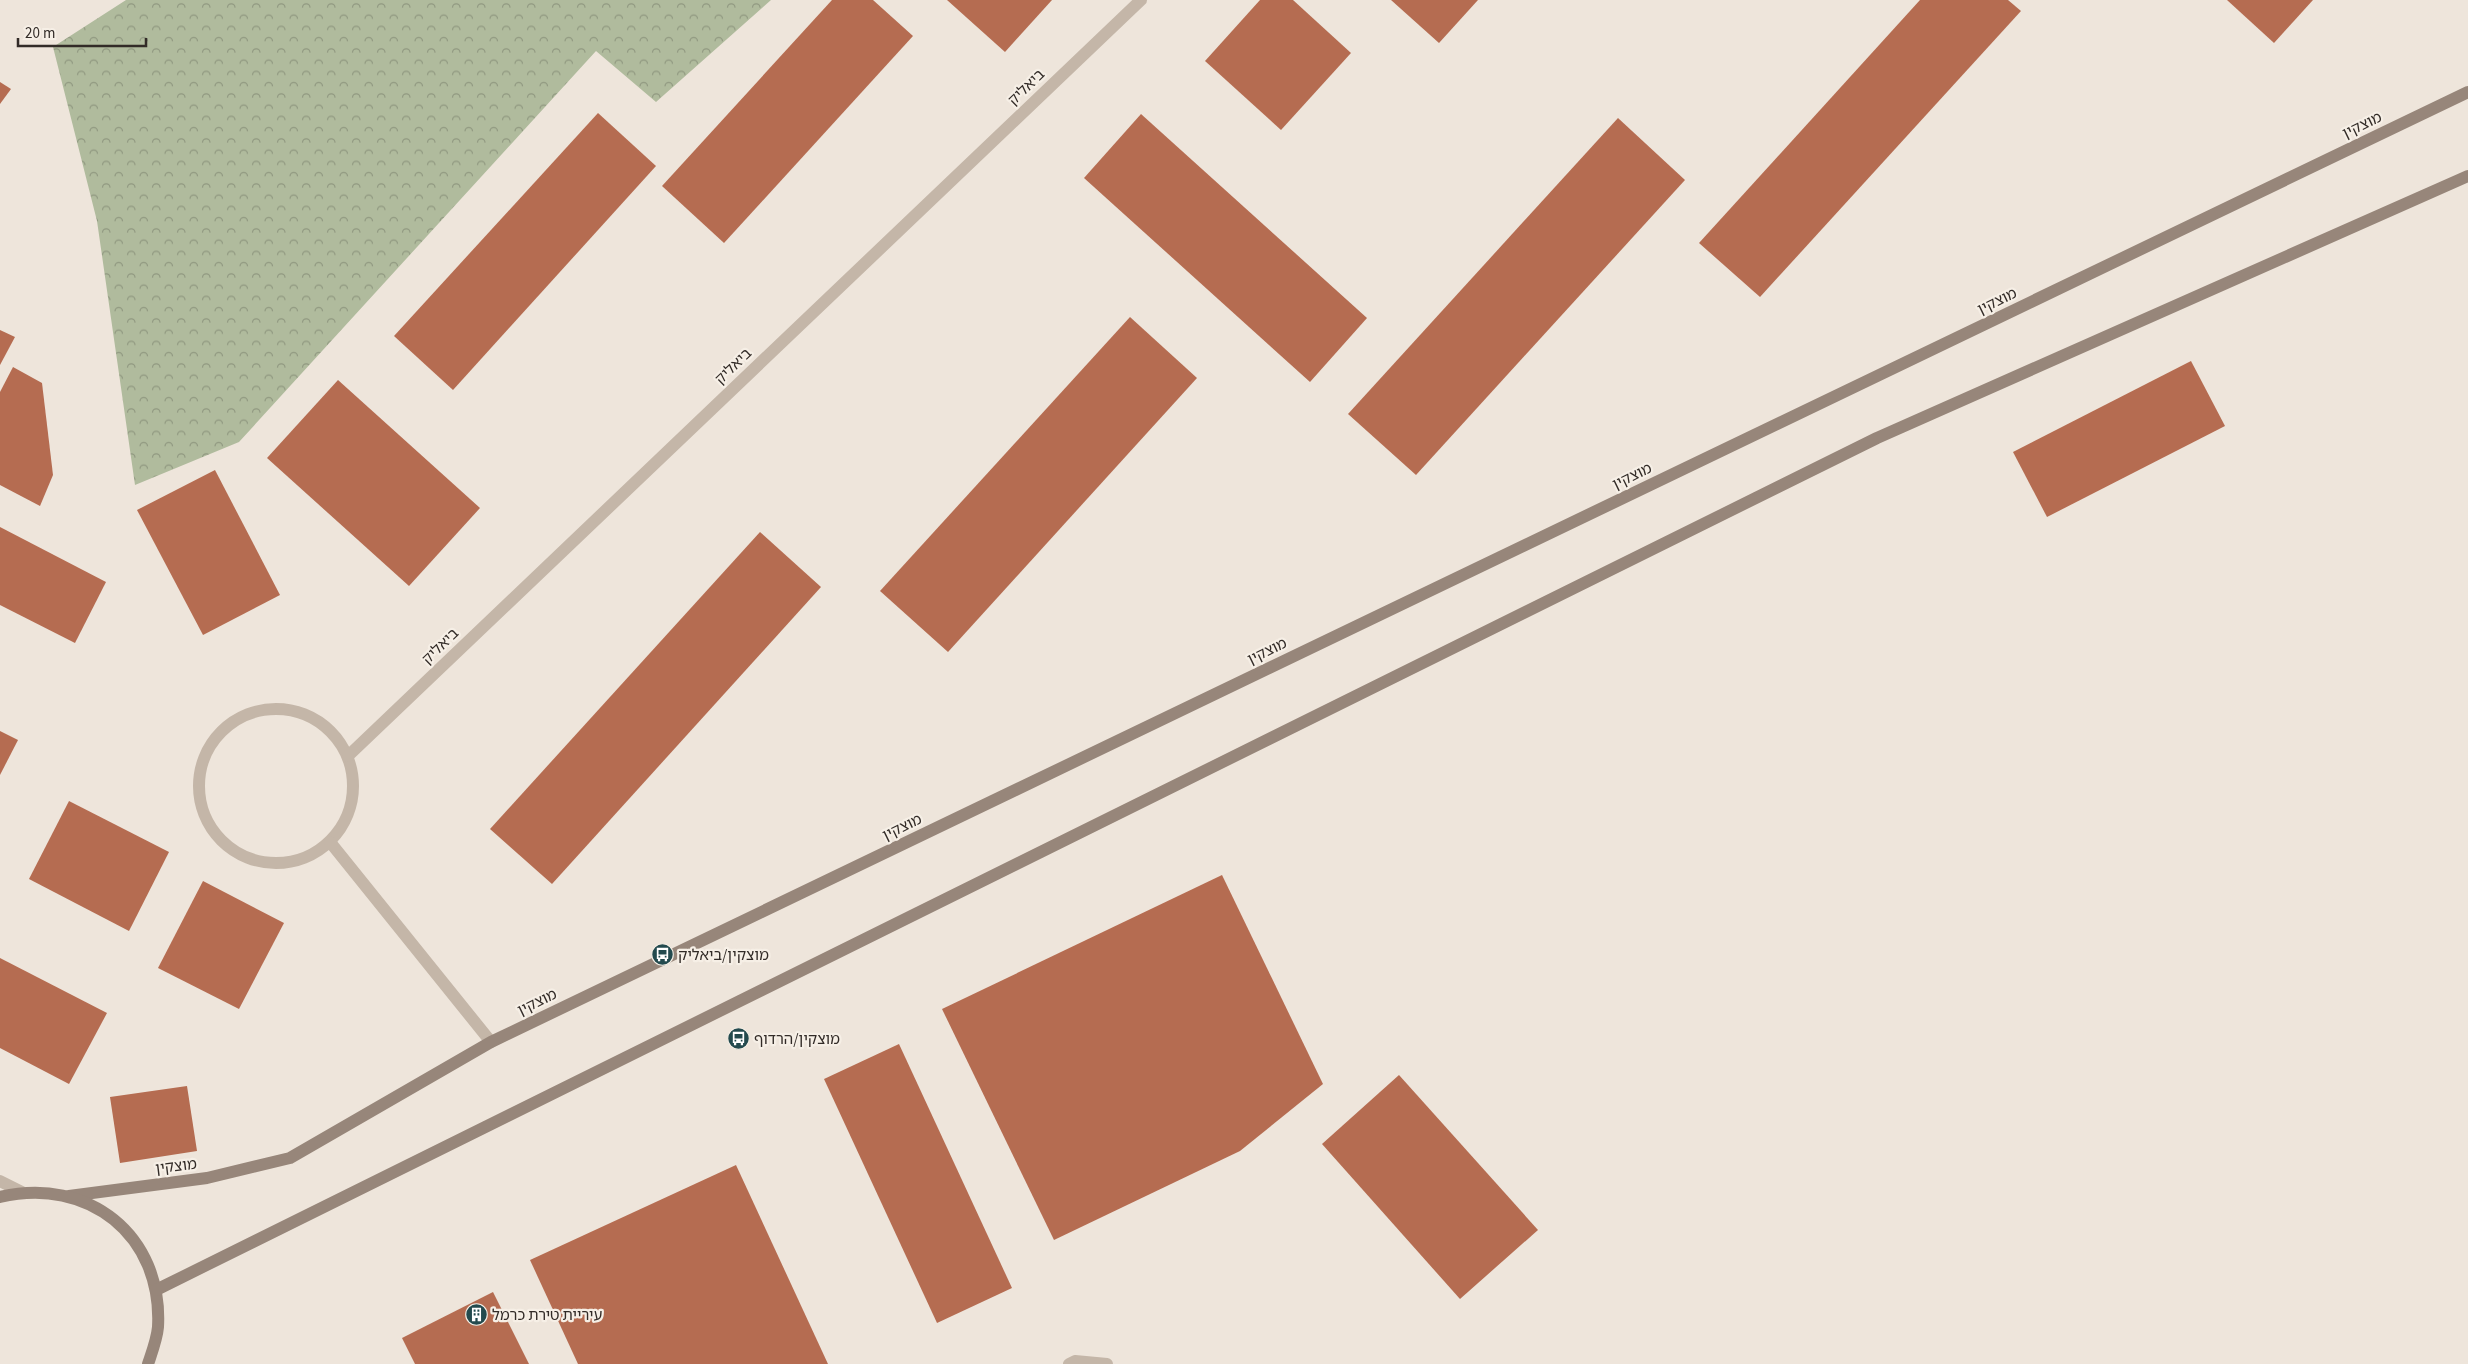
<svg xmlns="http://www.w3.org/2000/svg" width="2468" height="1364" font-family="'Source Sans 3','Noto Sans Hebrew',sans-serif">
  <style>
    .park { fill: url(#park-crowns) }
    .building { fill: #b56c51 }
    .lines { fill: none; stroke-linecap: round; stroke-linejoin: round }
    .street { stroke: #c4b6a8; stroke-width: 12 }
    .secondary { stroke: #97867a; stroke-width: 12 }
    .labels { text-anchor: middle; stroke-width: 4.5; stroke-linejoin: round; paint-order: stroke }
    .street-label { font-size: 15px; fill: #322b27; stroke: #f6efe6 }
    .poi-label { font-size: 15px; fill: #322b27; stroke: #f6efe6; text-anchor: start }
  </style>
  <defs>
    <pattern id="park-crowns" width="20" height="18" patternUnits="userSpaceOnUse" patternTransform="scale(1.25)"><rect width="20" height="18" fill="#b0bb9d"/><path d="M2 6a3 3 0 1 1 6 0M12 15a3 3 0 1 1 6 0" fill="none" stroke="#909880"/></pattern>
  </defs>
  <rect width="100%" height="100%" fill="#eee5db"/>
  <path class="park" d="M126,0H771L656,102L596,51L239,442L135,485L97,221L53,47Z"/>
  <g class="building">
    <path d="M832,0H873L913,36L724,243L662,186Z"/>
    <path d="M947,0H1052L1005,52Z"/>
    <path d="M1260,0H1293L1351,53L1281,130L1205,61Z"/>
    <path d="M1391,0H1478L1439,43Z"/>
    <path d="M1920,0H2008L2021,11L1760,297L1699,243Z"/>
    <path d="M2227,0H2313L2274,43Z"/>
    <path d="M0,82L11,89L0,104Z"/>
    <path d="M598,113L656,166L453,390L394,336Z"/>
    <path d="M1141,114L1367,318L1310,382L1084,178Z"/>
    <path d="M1618,118L1685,180L1416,475L1348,414Z"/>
    <path d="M1130,317L1197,378L948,652L880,591Z"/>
    <path d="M0,330L15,337L0,365Z"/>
    <path d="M2191,361L2225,426L2047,517L2013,452Z"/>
    <path d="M13,367L42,383L53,475L40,506L0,485V392Z"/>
    <path d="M338,380L480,508L409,586L267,458Z"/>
    <path d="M215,470L280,595L203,635L137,510Z"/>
    <path d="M0,527L106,582L75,643L0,605Z"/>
    <path d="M760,532L821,587L552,884L490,829Z"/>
    <path d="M0,731L18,740L0,775Z"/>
    <path d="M69,801L169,852L129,931L29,879Z"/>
    <path d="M1222,875L1323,1084L1240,1151L1054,1240L942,1009Z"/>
    <path d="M203,881L284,923L239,1009L158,968Z"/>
    <path d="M0,958L107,1013L69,1084L0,1048Z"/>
    <path d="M899,1044L1012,1288L937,1323L824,1079Z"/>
    <path d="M1399,1075L1538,1230L1460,1299L1322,1144Z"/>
    <path d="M187,1086L197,1151L120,1163L110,1097Z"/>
    <path d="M736,1165L828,1364H578L530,1260Z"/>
    <path d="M493,1292L529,1364H415L402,1338Z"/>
  </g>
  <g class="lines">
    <g class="street">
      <circle cx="276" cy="786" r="77"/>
      <path d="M348,756L1141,0"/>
      <path d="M330,842L491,1042"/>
      <path d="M0,1181L22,1192"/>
      <path d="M1069,1364L1075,1361L1107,1364"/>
    </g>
    <g class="secondary">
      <path d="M69,1196L207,1178L290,1158L491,1042L2468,92"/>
      <path d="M0,1197C88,1176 163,1235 158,1327C157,1339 152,1352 148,1364"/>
      <path d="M156,1290L1877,438L2468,176"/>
    </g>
  </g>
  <defs>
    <symbol id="bus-disc" viewBox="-11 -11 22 22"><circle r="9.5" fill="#234a4e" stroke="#f6efe6"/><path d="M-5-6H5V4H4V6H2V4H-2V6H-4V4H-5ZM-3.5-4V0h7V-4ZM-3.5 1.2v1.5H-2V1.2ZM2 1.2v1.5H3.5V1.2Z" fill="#fff"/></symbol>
    <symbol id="building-disc" viewBox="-11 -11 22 22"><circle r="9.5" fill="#234a4e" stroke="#f6efe6"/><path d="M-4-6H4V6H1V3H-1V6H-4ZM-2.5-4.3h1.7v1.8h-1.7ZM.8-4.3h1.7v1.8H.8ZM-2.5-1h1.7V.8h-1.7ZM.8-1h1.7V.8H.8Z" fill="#fff"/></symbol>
  </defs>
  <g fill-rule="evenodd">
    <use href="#bus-disc" x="650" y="942" width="25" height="25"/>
    <use href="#bus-disc" x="726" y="1026" width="25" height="25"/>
    <use href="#building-disc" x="464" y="1302" width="25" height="25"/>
  </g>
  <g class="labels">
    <g class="street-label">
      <text transform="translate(1026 87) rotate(-44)" y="5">ביאליק</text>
      <text transform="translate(2362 125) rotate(-26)" y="5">מוצקין</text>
      <text transform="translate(1997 301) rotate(-26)" y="5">מוצקין</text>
      <text transform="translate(733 366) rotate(-44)" y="5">ביאליק</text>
      <text transform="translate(1632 476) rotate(-26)" y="5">מוצקין</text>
      <text transform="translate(440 646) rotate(-44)" y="5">ביאליק</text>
      <text transform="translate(1267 651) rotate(-26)" y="5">מוצקין</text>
      <text transform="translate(902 827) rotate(-26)" y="5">מוצקין</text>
      <text transform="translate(537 1002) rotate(-26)" y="5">מוצקין</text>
      <text transform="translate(176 1166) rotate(-7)" y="5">מוצקין</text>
    </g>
    <g class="poi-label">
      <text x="678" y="960">מוצקין/ביאליק</text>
      <text x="754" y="1044">מוצקין/הרדוף</text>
      <text x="492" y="1320">עיריית טירת כרמל</text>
    </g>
  </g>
  <path d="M18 38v8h128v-8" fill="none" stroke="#322b27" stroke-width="2.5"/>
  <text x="25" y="38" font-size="15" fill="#322b27" stroke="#f6efe6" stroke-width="4" paint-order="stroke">20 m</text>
</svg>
